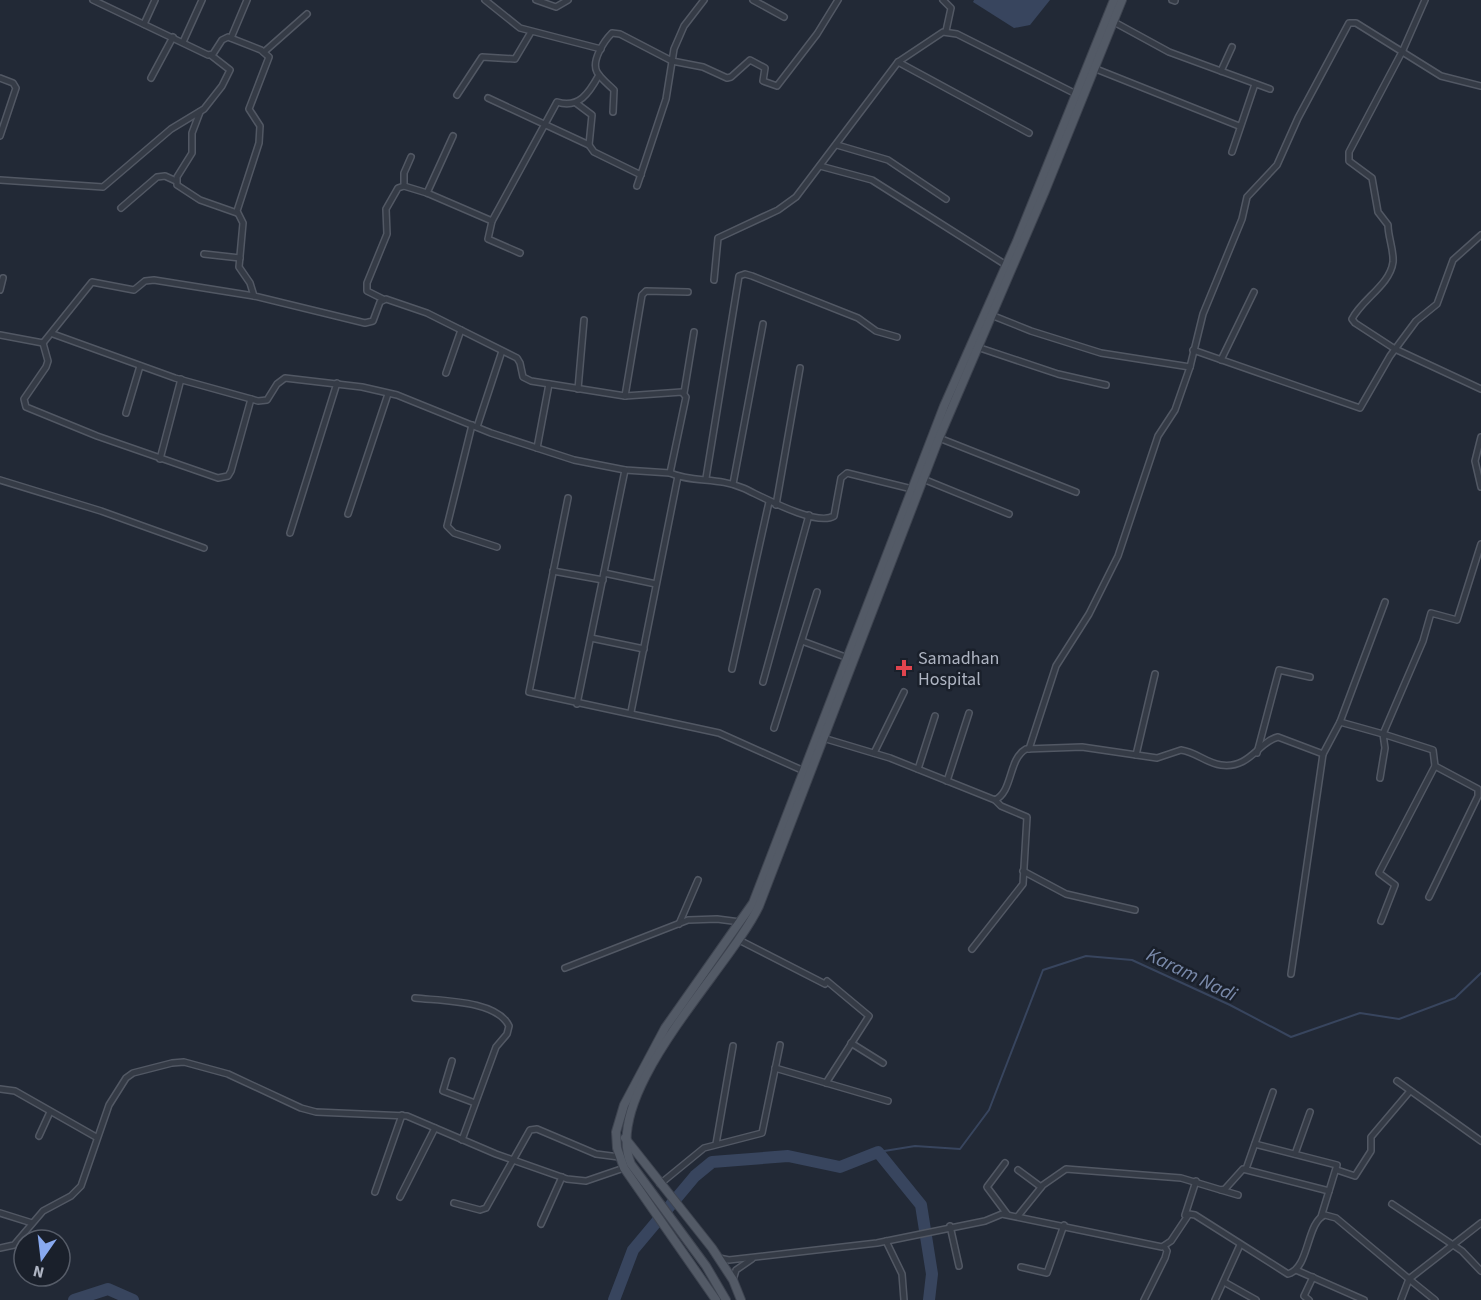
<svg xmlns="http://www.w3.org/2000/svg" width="1481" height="1300" font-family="'Source Sans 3',sans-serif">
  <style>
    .water { fill: #38455e }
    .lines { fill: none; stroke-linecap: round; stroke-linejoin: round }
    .stream { stroke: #38455e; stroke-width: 2 }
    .river { stroke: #38455e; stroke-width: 12 }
    .minor-casing { stroke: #525864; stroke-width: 8 }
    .primary-casing { stroke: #3e4450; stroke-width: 10 }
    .minor { stroke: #353b46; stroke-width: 5 }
    .primary { stroke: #535a66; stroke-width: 8 }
    .health-dot { fill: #e0444e; stroke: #1a202b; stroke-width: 2 }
    .labels { text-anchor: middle; stroke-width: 5; stroke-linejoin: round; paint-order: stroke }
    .poi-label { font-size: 18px; fill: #afb5c3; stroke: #1a202b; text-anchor: start }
    .water-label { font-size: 20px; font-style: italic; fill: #7a8aaa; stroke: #1a202b }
  </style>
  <rect width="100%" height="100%" fill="#222936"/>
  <path class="water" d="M974,0H1050L1030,25L1014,28L973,2Z"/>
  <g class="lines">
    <path class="stream" d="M878,1152L915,1146L960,1149L989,1110L1043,970L1086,956L1132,960L1230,1005L1291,1037L1360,1013L1399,1019L1455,998L1481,973"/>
    <g class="river">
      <path d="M74,1300L108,1289L133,1300"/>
      <path d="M614,1300L633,1250L695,1176L712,1162L788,1156L840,1167L878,1152L921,1205L932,1274L929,1300"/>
    </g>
    <defs>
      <g id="minor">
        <path d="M93,0L208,55L213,54L222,40L228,37L261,50L269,57L249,109L260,126L259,143L237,211L243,223L239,267L250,283L254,296L365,323L373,321L380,302L386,299L427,313L517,358L520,363L523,377L531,381L625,396L682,392L686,397L670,473C692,483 719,477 743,488C761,496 816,527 834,516L841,478L847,473L912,489"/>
        <path d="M485,0L520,28L601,49"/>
        <path d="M536,0L556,7L568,0"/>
        <path d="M753,0L784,17"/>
        <path d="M943,0L951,8L946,31"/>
        <path d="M1172,0L1175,1"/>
        <path d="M1425,0L1403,50L1349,152V161L1372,178L1378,212L1388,225C1388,237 1394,250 1393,262C1390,285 1362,299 1352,319L1355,323L1395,349L1481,389"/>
        <path d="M1114,22L1169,52L1270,89"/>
        <path d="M144,24L155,0"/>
        <path d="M231,38L247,0"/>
        <path d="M183,42L202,0"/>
        <path d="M264,52L307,14"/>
        <path d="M898,62L1029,133"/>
        <path d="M1096,69L1239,126"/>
        <path d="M1221,71L1232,47"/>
        <path d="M0,78L13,83L16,88L0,136"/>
        <path d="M151,78L173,37"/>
        <path d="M457,95L482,57L515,59L531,32"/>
        <path d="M488,98L589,145"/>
        <path d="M576,103L592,115L589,145L594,152L641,175"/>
        <path d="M200,112L192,133V153L177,177V185L200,200L237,213"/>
        <path d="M613,112L614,90C609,85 601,79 597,72C591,61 604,41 612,33L620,34L672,61L703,67L727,78L731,77L750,60L765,68L763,81L777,86L817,34L838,0"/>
        <path d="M837,145L888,160L946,199"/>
        <path d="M1232,152L1255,84"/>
        <path d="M820,166L872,180L1006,265"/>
        <path d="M0,180L103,187L171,129L204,109L222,86L230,70L212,56"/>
        <path d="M404,186V173L411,157"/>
        <path d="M637,186L666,99L674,49L684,26L704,0"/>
        <path d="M427,193L453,136"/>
        <path d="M121,208L157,177L165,176L176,181"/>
        <path d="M520,253L488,239L492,221L557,102C579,109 589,93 599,75"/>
        <path d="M204,254L240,258"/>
        <path d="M714,280L718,238L778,210L796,197L898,62L943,32L957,34L1078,95"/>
        <path d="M0,290L3,278"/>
        <path d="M383,299L367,291V283L387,234L386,209L398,188L404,186L427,193L492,221"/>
        <path d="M991,315L1031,331L1101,353L1190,367L1203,314L1242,219L1247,197L1277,165L1298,118L1349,23H1356L1441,76L1481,86"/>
        <path d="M53,334L175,378L258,401L267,400L277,384L285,378L362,387L397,395L491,433L574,460L625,470L670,473"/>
        <path d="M0,335L43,343L92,282L134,290L145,281L154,280L254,296"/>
        <path d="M43,343L48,361L46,367L24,399L26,407L97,436L218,478L228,476L231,471L251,399"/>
        <path d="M977,347L1058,374L1106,385"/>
        <path d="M1193,350L1360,408L1390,356L1416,321L1437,304L1453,260L1481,235"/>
        <path d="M1221,360L1254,292"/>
        <path d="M446,373L461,330"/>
        <path d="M578,389L584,320"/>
        <path d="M684,393L694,332"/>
        <path d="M625,396L642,295L646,291L688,292"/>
        <path d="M126,413L140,366"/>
        <path d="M472,425L447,526L454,533L497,547"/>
        <path d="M477,427L502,351"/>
        <path d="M1481,437L1475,461L1481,487"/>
        <path d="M939,438L1076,492"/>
        <path d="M537,448L549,384"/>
        <path d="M160,459L181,379"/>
        <path d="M706,478L739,276L745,274L752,276L858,318L876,331L897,337"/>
        <path d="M923,479L1009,514"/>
        <path d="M0,480L101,511L204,548"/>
        <path d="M733,484L763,324"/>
        <path d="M568,498L529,692L719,733L804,771"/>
        <path d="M776,505L800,368"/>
        <path d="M348,514L388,394"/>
        <path d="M290,533L337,383"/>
        <path d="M553,571L603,580"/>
        <path d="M604,573L656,584"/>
        <path d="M591,638L644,649"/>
        <path d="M802,641L848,658"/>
        <path d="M732,669L769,502"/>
        <path d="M763,682L809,515"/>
        <path d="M577,704L625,470"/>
        <path d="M631,712L678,476"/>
        <path d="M1340,722L1385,602"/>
        <path d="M774,728L817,592"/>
        <path d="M823,738L890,758L995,800C1013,792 1008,759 1026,749L1082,747L1157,758L1181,750C1196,752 1206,763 1221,765C1250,769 1258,742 1278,737L1323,754L1340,722L1383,734L1423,641L1431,613L1457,620L1481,544"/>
        <path d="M1029,749L1056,666L1089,614L1118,556L1158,436L1175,410L1190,367"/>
        <path d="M874,753L904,692"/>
        <path d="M1257,753L1279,670L1310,677"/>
        <path d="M1136,755L1155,674"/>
        <path d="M918,769L935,716"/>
        <path d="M1380,778L1385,748L1383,734L1433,750L1435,766L1478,789V796L1429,897"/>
        <path d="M947,781L969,713"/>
        <path d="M1023,871L1066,894L1135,910"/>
        <path d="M1381,921L1395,885L1379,873L1435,766"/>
        <path d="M679,924L698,880"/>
        <path d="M739,940L825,984"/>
        <path d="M972,949L1023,884L1027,817L1001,806L995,800"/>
        <path d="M565,968L688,920L717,919L740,922"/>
        <path d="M1291,974L1323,754"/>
        <path d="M415,998C440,1001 497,1000 509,1026L507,1034L496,1047L462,1140"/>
        <path d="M851,1043L883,1063"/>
        <path d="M452,1061L443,1091L475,1103"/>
        <path d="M775,1068L888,1101"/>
        <path d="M1397,1081L1481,1141"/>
        <path d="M826,1083L869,1016L827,981"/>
        <path d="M0,1089L15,1091L96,1137"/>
        <path d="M39,1136L50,1112"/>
        <path d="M716,1144L733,1046"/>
        <path d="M1255,1144L1337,1165L1321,1217"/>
        <path d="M1295,1154L1310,1112"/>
        <path d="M1005,1163L987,1187L1007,1214"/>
        <path d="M1246,1169L1273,1092"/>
        <path d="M1018,1170L1041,1187"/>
        <path d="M1337,1170L1355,1176L1371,1151V1137L1410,1091"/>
        <path d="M660,1184L704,1148L762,1133L780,1045"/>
        <path d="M1221,1190L1238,1195"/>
        <path d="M375,1192L402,1115"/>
        <path d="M400,1197L435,1128"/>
        <path d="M454,1203L480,1210L486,1208L530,1130L537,1129L596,1154L619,1157"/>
        <path d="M1392,1204L1462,1251L1481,1271"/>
        <path d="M0,1213L32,1223"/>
        <path d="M1185,1215L1196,1181"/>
        <path d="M1018,1216L1043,1185L1066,1169L1181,1178L1221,1190L1225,1189L1243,1169L1329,1191"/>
        <path d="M541,1224L562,1177"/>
        <path d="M950,1226L959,1266"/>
        <path d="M886,1241L902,1274L904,1300"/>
        <path d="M0,1248L14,1245L43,1211L71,1196L81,1186L109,1105L126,1078L133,1073L172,1063L184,1062L228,1074L301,1108L316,1112L407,1116L496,1154L567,1179L586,1181L624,1168"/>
        <path d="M719,1258L729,1260L877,1243L985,1221L1002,1214L1162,1247L1171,1241L1189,1214L1195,1215L1288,1274C1310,1268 1306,1222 1325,1215L1336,1218L1409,1279L1481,1223"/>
        <path d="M1021,1267L1047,1273L1064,1225"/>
        <path d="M1296,1270L1364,1300"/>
        <path d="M733,1280L736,1270L752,1259"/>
        <path d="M1224,1282L1256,1300"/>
        <path d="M1144,1300L1165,1258L1167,1251L1164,1246"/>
        <path d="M1215,1300L1240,1245"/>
        <path d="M1309,1300L1304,1296L1313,1277"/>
        <path d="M1401,1300L1409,1279L1435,1300"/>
      </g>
      <g id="primary">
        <path d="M625,1138L712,1248L733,1280L741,1300"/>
        <path d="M716,1300L624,1168L617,1148L616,1132L624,1105L665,1028L753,903L944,406L1017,241L1114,0"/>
        <path d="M726,1300L706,1266L631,1164C601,1092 729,969 759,906L939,438L1045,191L1122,0"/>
      </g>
    </defs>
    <use href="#minor" class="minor-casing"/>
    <use href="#primary" class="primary-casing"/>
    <use href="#minor" class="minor"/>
    <use href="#primary" class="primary"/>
  </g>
  <path class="health-dot" d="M901 659h6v6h6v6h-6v6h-6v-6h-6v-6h6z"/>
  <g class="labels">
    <g class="poi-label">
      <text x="918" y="664">Samadhan<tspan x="918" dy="21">Hospital</tspan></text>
    </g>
    <g class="water-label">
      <text transform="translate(1192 974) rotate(26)" y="7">Karam Nadi</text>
    </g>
  </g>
  <g transform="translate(42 1258) rotate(194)"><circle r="28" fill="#1a202b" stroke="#565c68" stroke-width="1.5"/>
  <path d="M0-4.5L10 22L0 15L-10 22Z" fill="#88a9ef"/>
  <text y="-9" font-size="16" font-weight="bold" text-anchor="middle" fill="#afb5c3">N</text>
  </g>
</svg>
